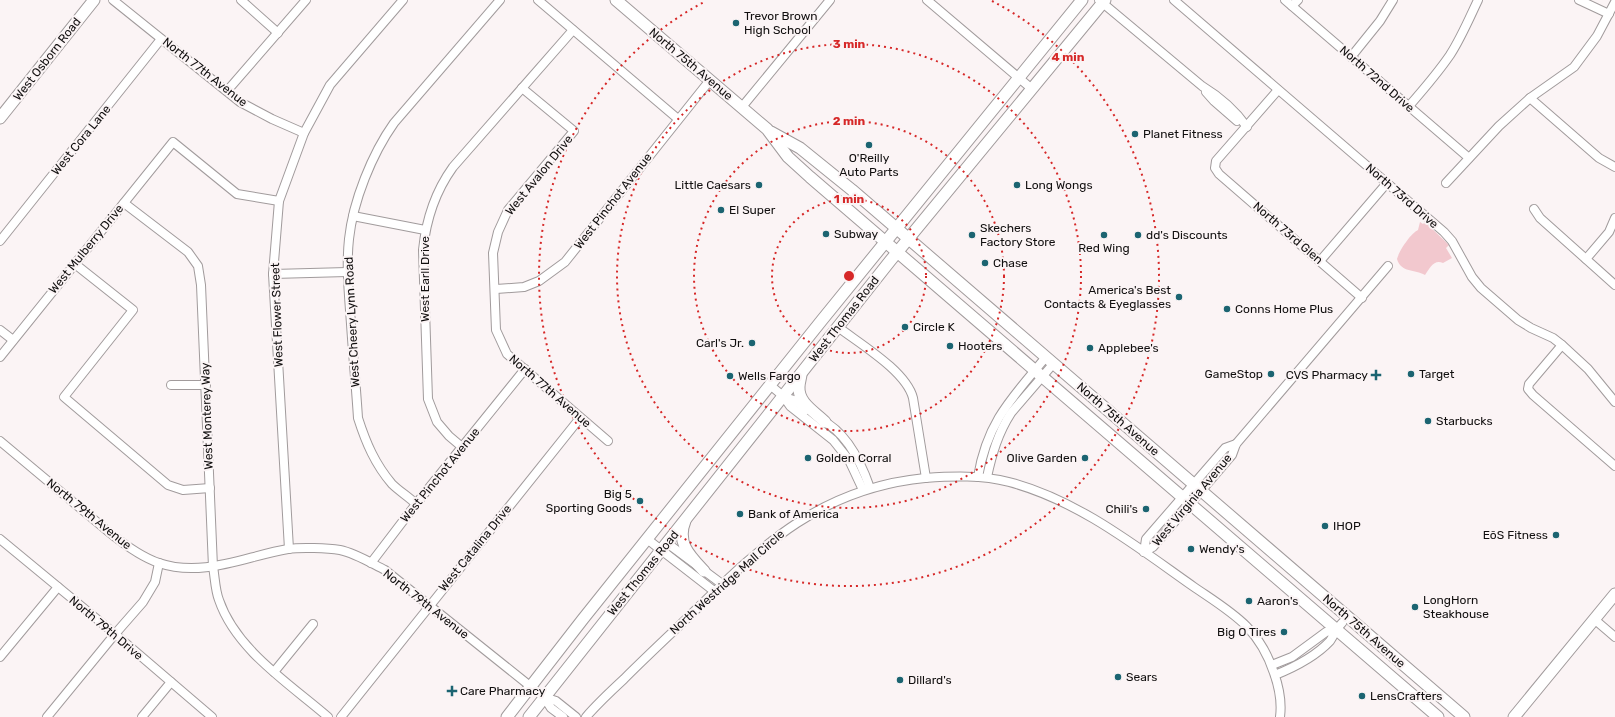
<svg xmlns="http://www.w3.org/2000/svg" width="1615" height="717" font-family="Rubik,sans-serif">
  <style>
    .green { fill: #f2c8ce }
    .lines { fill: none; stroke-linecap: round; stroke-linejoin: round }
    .street-casing { stroke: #a19b9c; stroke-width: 10 }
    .secondary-casing { stroke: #a19b9c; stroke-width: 13 }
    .street { stroke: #fff; stroke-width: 8 }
    .secondary { stroke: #fff; stroke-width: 11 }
    .ring { fill: none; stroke: #d62828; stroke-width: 2; stroke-dasharray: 2 4 }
    .poi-dot { fill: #1b6471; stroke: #fbf4f5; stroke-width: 1.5 }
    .labels { text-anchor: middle; stroke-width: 4; stroke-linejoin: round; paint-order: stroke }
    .poi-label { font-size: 12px; fill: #110f0f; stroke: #fbf4f5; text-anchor: start }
    .street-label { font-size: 12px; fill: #110f0f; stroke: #fbf4f5 }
    .centre { fill: #d62828; stroke: #fbf4f5; stroke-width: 2 }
    .ring-label { font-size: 12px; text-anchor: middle; font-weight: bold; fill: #d62828; stroke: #fbf4f5; stroke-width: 4; stroke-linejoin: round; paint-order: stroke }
  </style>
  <rect width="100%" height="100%" fill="#fbf4f5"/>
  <path class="green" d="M1420,222L1423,224L1425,222L1449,245L1446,248L1452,258L1443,263C1434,259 1430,268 1425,275C1415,269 1401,273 1397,259C1399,251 1411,233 1418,230Z"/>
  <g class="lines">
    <defs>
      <g id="street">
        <path d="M113,0L240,102L272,119L304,133"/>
        <path d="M241,0L278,33"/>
        <path d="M538,0L678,119"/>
        <path d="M927,0L1032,89"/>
        <path d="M1099,0L1202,86C1220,97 1235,110 1247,127"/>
        <path d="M1174,0L1444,232L1452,241L1472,277L1481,288L1518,320L1531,328L1553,338L1562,345L1588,369L1615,402"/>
        <path d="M1285,0L1469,158"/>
        <path d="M1579,0L1609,14"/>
        <path d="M1292,6L1298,0"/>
        <path d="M1351,57L1380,21L1393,0"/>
        <path d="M522,88L574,131L508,210L498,232L493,253L496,330L507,354L608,441"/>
        <path d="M1278,90L1216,161L1215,168L1219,174L1362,298"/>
        <path d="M227,91L306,0"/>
        <path d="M1206,92L1214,101L1237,121"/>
        <path d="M1530,98L1599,158L1615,167"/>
        <path d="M1409,106C1423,90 1437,74 1450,55C1461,38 1469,19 1478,0"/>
        <path d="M742,107L830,0"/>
        <path d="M1446,183L1499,126L1530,98L1574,67L1597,36L1615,2"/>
        <path d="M124,203L188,252L198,266L201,285L213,567C215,577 215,590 219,600C236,650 290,684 328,717"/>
        <path d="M1534,209L1540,218L1615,285"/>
        <path d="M353,216L425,230"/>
        <path d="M0,241L161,39"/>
        <path d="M1586,259L1609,232L1615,218"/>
        <path d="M1320,261L1387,183"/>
        <path d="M75,264L133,310L64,397L168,485L183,490L210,488"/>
        <path d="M273,274L347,272"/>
        <path d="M496,289L524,287L539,281L565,262L710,80"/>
        <path d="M838,327C860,344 906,371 913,398L926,478"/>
        <path d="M0,330L13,340"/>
        <path d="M1562,345L1529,384L1528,389L1533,395L1615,466"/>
        <path d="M0,357L173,142L237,194L279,201"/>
        <path d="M171,385H206"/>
        <path d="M770,385L783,396L790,406L833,440L849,460L863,490"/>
        <path d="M784,397L794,400L806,410"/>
        <path d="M821,420C847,432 861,462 870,488"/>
        <path d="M0,441L110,533C125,545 141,557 159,563C203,578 246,556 288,549C300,547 328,548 340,550C355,553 371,563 385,570L530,686L544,697L551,708L563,717"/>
        <path d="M462,447L449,436L437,422L428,399L423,250C426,220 435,192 453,167L573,30"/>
        <path d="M978,477C987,422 1012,398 1046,357"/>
        <path d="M987,477C992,454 998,433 1011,413L1054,363"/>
        <path d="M416,504C409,497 399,491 392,484C375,464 366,443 358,418C356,387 353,355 351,324C349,295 346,267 349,239C353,201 372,154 394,123L500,0"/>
        <path d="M0,539L115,634L212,717"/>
        <path d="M647,539L714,591"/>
        <path d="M667,543L722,584"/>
        <path d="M289,549L273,274L279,201L304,133L330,85L403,0"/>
        <path d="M1144,552L1153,547L1232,455L1236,444L1388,266"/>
        <path d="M1144,552L1146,539L1225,448L1236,444"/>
        <path d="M371,563L416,504L525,369"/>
        <path d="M1594,619L1615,637"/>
        <path d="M0,657L58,587"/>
        <path d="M1272,665L1292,657L1326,632L1336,630"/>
        <path d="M274,672L313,624"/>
        <path d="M1275,675C1295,667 1315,657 1330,641C1334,635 1337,628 1342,623"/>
        <path d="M544,697L556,701L576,717"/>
        <path d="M47,717L115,634L143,602L155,582L159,563"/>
        <path d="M142,717L171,682"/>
        <path d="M341,717L580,418"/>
        <path d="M586,717C598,703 611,691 624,679C642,661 660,644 679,626C755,553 813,489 925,478C953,476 982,475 1009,482C1078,500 1137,547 1194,587C1232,613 1259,627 1274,673C1279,687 1282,702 1280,717"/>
      </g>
      <g id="secondary">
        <path d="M616,0L767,129L788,157L810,177L1438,717"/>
        <path d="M0,118L94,0"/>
        <path d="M771,132L800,148L852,190L1464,717"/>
        <path d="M801,374C801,378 799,382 799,387C798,403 815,412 825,422"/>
        <path d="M685,521C676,543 690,556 704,571"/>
        <path d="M507,717L583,619L822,320L1082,0"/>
        <path d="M529,717L890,261L1105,0"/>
        <path d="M1514,717L1615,594"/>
      </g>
    </defs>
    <use href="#street" class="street-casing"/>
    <use href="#secondary" class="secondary-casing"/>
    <use href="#street" class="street"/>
    <use href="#secondary" class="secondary"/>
  </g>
  <g class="ring">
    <circle cx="849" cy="276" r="77"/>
    <circle cx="849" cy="276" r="155"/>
    <circle cx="849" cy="276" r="232"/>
    <path d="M992 1A310 310 0 1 1 706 1"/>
  </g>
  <g class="poi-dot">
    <circle cx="736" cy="23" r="4"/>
    <circle cx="1135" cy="134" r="4"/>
    <circle cx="869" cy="145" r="4"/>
    <circle cx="759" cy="185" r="4"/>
    <circle cx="1017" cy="185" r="4"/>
    <circle cx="721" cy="210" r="4"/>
    <circle cx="826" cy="234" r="4"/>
    <circle cx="972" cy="235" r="4"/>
    <circle cx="1104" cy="235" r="4"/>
    <circle cx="1138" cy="235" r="4"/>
    <circle cx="985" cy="263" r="4"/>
    <circle cx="1179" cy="297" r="4"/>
    <circle cx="1227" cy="309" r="4"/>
    <circle cx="905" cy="327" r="4"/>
    <circle cx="752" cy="343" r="4"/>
    <circle cx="950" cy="346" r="4"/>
    <circle cx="1090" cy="348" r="4"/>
    <circle cx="1271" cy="374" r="4"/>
    <circle cx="1411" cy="374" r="4"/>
    <path d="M1374 369h4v4h4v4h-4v4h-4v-4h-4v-4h4z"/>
    <circle cx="730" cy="376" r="4"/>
    <circle cx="1428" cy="421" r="4"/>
    <circle cx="808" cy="458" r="4"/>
    <circle cx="1085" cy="458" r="4"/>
    <circle cx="640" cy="501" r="4"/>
    <circle cx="1146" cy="509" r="4"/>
    <circle cx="740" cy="514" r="4"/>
    <circle cx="1325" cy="526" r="4"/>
    <circle cx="1556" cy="535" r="4"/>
    <circle cx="1191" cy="549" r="4"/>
    <circle cx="1249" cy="601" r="4"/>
    <circle cx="1415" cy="607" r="4"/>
    <circle cx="1284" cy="632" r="4"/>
    <circle cx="1118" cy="677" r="4"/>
    <circle cx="900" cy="680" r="4"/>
    <path d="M450 685h4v4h4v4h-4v4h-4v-4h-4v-4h4z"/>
    <circle cx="1362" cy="696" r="4"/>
  </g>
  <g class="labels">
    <g class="poi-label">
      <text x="744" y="20">Trevor Brown<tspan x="744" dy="14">High School</tspan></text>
      <text x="1143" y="138">Planet Fitness</text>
      <text x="869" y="162" text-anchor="middle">O'Reilly<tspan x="869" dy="14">Auto Parts</tspan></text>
      <text x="751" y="189" text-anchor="end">Little Caesars</text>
      <text x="1025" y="189">Long Wongs</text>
      <text x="729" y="214">El Super</text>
      <text x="980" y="232">Skechers<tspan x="980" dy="14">Factory Store</tspan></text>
      <text x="834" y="238">Subway</text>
      <text x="1146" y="239">dd's Discounts</text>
      <text x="1104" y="252" text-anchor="middle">Red Wing</text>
      <text x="993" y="267">Chase</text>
      <text x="1171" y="294" text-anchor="end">America's Best<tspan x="1171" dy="14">Contacts &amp; Eyeglasses</tspan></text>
      <text x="1235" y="313">Conns Home Plus</text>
      <text x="913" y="331">Circle K</text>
      <text x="744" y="347" text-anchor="end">Carl's Jr.</text>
      <text x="958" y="350">Hooters</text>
      <text x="1098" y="352">Applebee's</text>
      <text x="1263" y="378" text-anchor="end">GameStop</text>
      <text x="1419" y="378">Target</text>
      <text x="1368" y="379" text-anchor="end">CVS Pharmacy</text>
      <text x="738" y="380">Wells Fargo</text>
      <text x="1436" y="425">Starbucks</text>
      <text x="816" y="462">Golden Corral</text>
      <text x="1077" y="462" text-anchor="end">Olive Garden</text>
      <text x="632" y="498" text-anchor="end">Big 5<tspan x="632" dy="14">Sporting Goods</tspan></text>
      <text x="1138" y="513" text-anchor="end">Chili's</text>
      <text x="748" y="518">Bank of America</text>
      <text x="1333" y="530">IHOP</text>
      <text x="1548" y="539" text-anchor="end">EōS Fitness</text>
      <text x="1199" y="553">Wendy's</text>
      <text x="1423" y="604">LongHorn<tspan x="1423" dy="14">Steakhouse</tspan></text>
      <text x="1257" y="605">Aaron's</text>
      <text x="1276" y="636" text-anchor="end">Big O Tires</text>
      <text x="1126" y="681">Sears</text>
      <text x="908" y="684">Dillard's</text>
      <text x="460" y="695">Care Pharmacy</text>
      <text x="1370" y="700">LensCrafters</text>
    </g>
    <g class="street-label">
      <text transform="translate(47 59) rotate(-52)" y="4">West Osborn Road</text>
      <text transform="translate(691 64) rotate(40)" y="4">North 75th Avenue</text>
      <text transform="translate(205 72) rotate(38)" y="4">North 77th Avenue</text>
      <text transform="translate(1377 79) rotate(41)" y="4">North 72nd Drive</text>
      <text transform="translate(81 140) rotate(-51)" y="4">West Cora Lane</text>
      <text transform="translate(539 175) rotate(-51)" y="4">West Avalon Drive</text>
      <text transform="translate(1402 196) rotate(41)" y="4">North 73rd Drive</text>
      <text transform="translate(613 201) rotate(-52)" y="4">West Pinchot Avenue</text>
      <text transform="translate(1288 233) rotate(41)" y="4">North 73rd Glen</text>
      <text transform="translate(86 249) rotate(-51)" y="4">West Mulberry Drive</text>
      <text transform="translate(425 279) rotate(-90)" y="4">West Earll Drive</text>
      <text transform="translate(277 315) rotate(-92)" y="4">West Flower Street</text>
      <text transform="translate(844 319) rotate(-52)" y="4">West Thomas Road</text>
      <text transform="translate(352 322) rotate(-93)" y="4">West Cheery Lynn Road</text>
      <text transform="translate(550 391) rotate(41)" y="4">North 77th Avenue</text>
      <text transform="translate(207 416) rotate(-92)" y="4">West Monterey Way</text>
      <text transform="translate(1118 419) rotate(41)" y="4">North 75th Avenue</text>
      <text transform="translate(440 475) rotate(-51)" y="4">West Pinchot Avenue</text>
      <text transform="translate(1192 500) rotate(-50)" y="4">West Virginia Avenue</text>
      <text transform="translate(89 514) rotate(39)" y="4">North 79th Avenue</text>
      <text transform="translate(475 548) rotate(-51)" y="4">West Catalina Drive</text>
      <text transform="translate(643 573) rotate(-51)" y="4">West Thomas Road</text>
      <text transform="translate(727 582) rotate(-42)" y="4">North Westridge Mall Circle</text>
      <text transform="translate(426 604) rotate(38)" y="4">North 79th Avenue</text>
      <text transform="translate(106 628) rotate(40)" y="4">North 79th Drive</text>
      <text transform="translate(1364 631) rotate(41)" y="4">North 75th Avenue</text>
    </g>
  </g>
  <circle cx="849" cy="276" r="6" class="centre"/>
  <g class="ring-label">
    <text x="849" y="48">3 min</text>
    <text x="1068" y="61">4 min</text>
    <text x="849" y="125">2 min</text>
    <text x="849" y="203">1 min</text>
  </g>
</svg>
